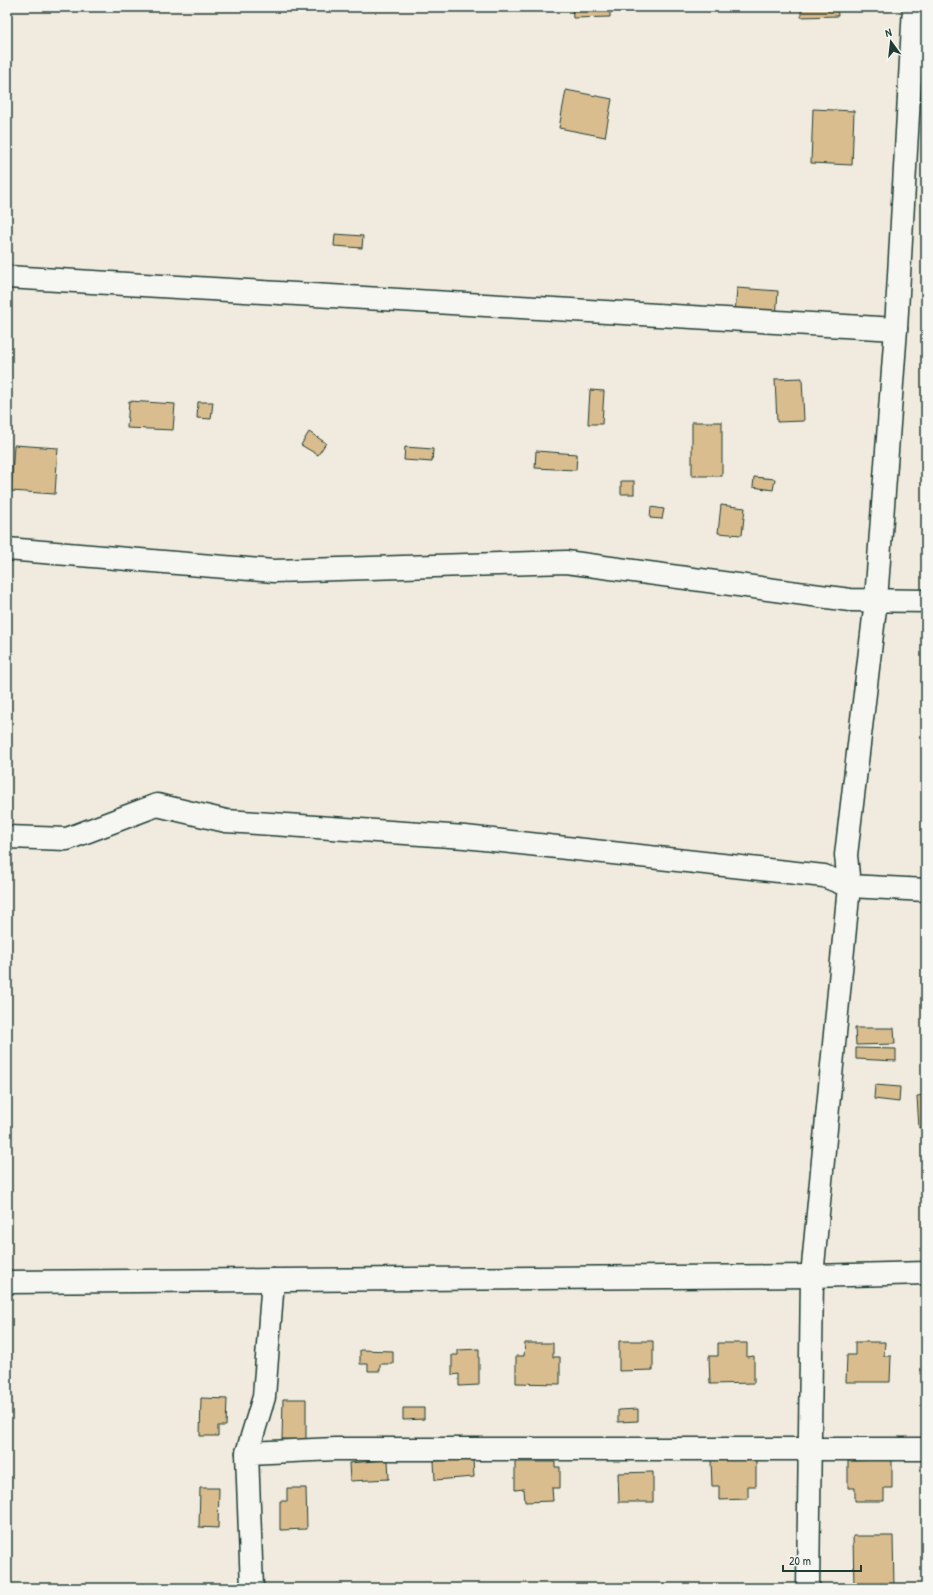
<svg xmlns="http://www.w3.org/2000/svg" width="933" height="1595" font-family="'Patrick Hand',sans-serif">
  <style>
    .building { fill: #dabd8e; stroke: #1f3d34 }
    .lines { fill: none; stroke-linecap: round; stroke-linejoin: round }
    .minor-casing { stroke: #1f3d34; stroke-width: 25 }
    .major-casing { stroke: #1f3d34; stroke-width: 25 }
    .minor { stroke: #f6f6f2; stroke-width: 22 }
    .major { stroke: #f6f6f2; stroke-width: 22 }
  </style>
  <rect width="100%" height="100%" fill="#f0ebde"/>
  <filter id="ink" filterUnits="userSpaceOnUse"><feTurbulence type="fractalNoise" baseFrequency=".025" numOctaves="2"/><feDisplacementMap in="SourceGraphic" scale="8" xChannelSelector="R" yChannelSelector="G"/><feConvolveMatrix kernelMatrix="1 2 1 2 8 2 1 2 1" color-interpolation-filters="sRGB"/></filter>
  <g filter="url(#ink)">
    <g class="building">
      <path d="M572,7H610V17L573,18Z"/>
      <path d="M801,7H837L838,16L801,17Z"/>
      <path d="M566,90L612,99L605,137L559,128Z"/>
      <path d="M813,109L854,111L852,165L811,163Z"/>
      <path d="M335,234L363,236L362,248L334,246Z"/>
      <path d="M737,288L778,291L776,318L735,315Z"/>
      <path d="M802,378L804,421L777,422L775,379Z"/>
      <path d="M590,390L604,391L602,424H588Z"/>
      <path d="M129,401L175,404L173,430L127,428Z"/>
      <path d="M198,402H213L211,419L197,418Z"/>
      <rect x="692" y="422" width="30" height="54"/>
      <path d="M309,432L326,443L318,455L301,445Z"/>
      <path d="M14,445L58,448L55,494L11,491Z"/>
      <path d="M405,447L433,449L432,462L404,460Z"/>
      <path d="M536,451L577,454L576,470L535,468Z"/>
      <path d="M754,477L775,479L773,490L753,487Z"/>
      <rect x="621" y="481" width="13" height="13"/>
      <path d="M721,505L745,508L742,535L718,533Z"/>
      <path d="M651,507L664,509L662,519L650,518Z"/>
      <path d="M922,935H926V950H924Z"/>
      <path d="M855,1028H894L895,1044L856,1045Z"/>
      <path d="M856,1048L896,1049V1061L856,1059Z"/>
      <path d="M875,1085L900,1087L899,1102L874,1099Z"/>
      <path d="M926,1095V1127L919,1128L917,1096Z"/>
      <path d="M619,1341H653V1370L619,1371Z"/>
      <path d="M855,1342H885L884,1356H891L890,1382H846L847,1355H855Z"/>
      <path d="M525,1343H553V1357H560V1384L516,1383V1356H524Z"/>
      <path d="M718,1343H747V1357L754,1356V1383L710,1384L709,1356H718Z"/>
      <path d="M479,1349V1385L459,1386V1374L452,1375V1355H458V1350Z"/>
      <path d="M360,1350L393,1351V1364H380V1371H368V1364H360Z"/>
      <path d="M201,1398L227,1399L226,1426H218V1436H200Z"/>
      <path d="M283,1399H306V1440L282,1439Z"/>
      <path d="M403,1408H424V1419L403,1420Z"/>
      <path d="M638,1409V1421L618,1422V1410Z"/>
      <path d="M473,1459L474,1477L435,1480L434,1461Z"/>
      <path d="M711,1459H756V1486H748V1499L719,1500V1486H712Z"/>
      <path d="M388,1460L389,1479L350,1481L349,1463Z"/>
      <path d="M892,1460V1488H884V1501H855V1488H848V1461Z"/>
      <path d="M515,1462H555V1467H560V1488H552L553,1501L525,1502L524,1489L515,1490Z"/>
      <path d="M653,1472V1502H619L618,1473Z"/>
      <path d="M200,1488H219L218,1528L199,1527Z"/>
      <path d="M287,1488H306L307,1529L280,1530V1501H287Z"/>
      <path d="M853,1536H893L894,1588H854Z"/>
    </g>
    <g class="lines">
      <defs>
        <g id="minor">
          <path d="M7,277L896,329"/>
          <path d="M7,549L274,571L566,562L850,600L926,601"/>
          <path d="M7,837L67,839L157,805L226,821L465,837L824,876L849,886L926,890"/>
          <path d="M247,1453L264,1397L273,1280"/>
          <path d="M252,1588L247,1453L335,1449H926"/>
          <path d="M808,1588L812,1276L849,886L846,855L876,600L896,329L914,7"/>
        </g>
        <path id="major" d="M7,1282L812,1276L926,1273"/>
      </defs>
      <use href="#minor" class="minor-casing"/>
      <use href="#major" class="major-casing"/>
      <use href="#minor" class="minor"/>
      <use href="#major" class="major"/>
    </g>
  </g>
  <rect width="933" height="1595" fill="none" stroke="#f6f6f2" stroke-width="24"/>
  <rect x="12" y="12" width="909" height="1571" fill="none" stroke="#1f3d34" stroke-width="1.5" filter="url(#ink)"/>
  <g transform="translate(891 42) rotate(345)" stroke="#f6f6f2" stroke-width="3" paint-order="stroke">
  <path d="M0-3L7 15L0 10L-7 15Z" fill="#1f3d34"/>
  <text y="-6" font-size="11" font-weight="bold" text-anchor="middle" fill="#1f3d34">N</text>
  </g>
  <path d="M783 1565v6h78v-6" fill="none" stroke="#1f3d34" stroke-width="2"/>
  <text x="789" y="1565" font-size="12" fill="#1f3d34" stroke="#f6f6f2" stroke-width="3" paint-order="stroke">20 m</text>
</svg>
